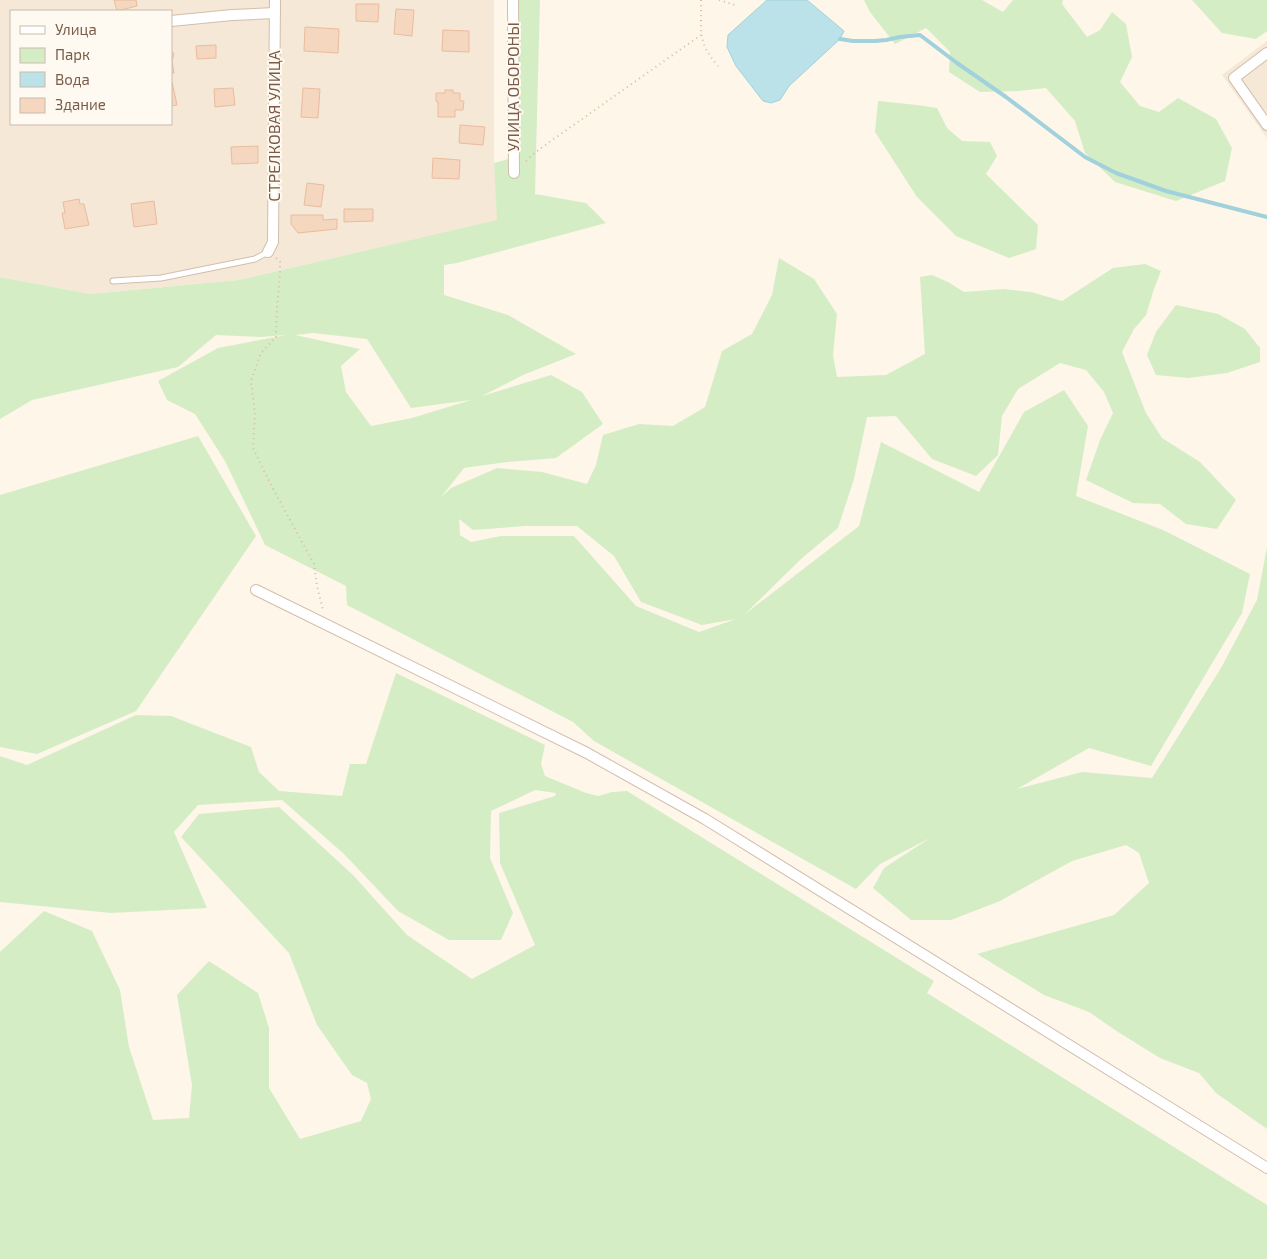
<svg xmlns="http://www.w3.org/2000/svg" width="1267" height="1259" font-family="'Exo 2',sans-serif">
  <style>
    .residential { fill: #f6e8d7; fill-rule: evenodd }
    .green { fill: #d5edc5; fill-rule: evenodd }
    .water { fill: #bbe2e9; stroke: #a1d1dc }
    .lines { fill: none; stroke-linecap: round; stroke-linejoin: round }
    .stream { stroke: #a1d1dc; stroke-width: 4 }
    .building { fill: #f5d6bf; stroke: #e9bc9e }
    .lane-casing { stroke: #d2bead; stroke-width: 7 }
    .street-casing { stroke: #d2bead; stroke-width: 12 }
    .path { stroke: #dbb9a1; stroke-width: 2; stroke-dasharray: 1 4; stroke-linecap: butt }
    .lane { stroke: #fff; stroke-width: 5 }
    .street { stroke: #fff; stroke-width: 10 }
    .labels { text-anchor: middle; stroke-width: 4; stroke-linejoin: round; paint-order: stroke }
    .street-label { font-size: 16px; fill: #7b5c4a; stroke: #fffaf1 }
  </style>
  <rect width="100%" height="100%" fill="#fef6e9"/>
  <g class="residential">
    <path d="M0,0H494V163L498,220L239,280L90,294L0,277ZM11,11H171V124H11Z"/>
    <path d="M1267,41V138L1222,75Z"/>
  </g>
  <g class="green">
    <path d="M519,0H540L535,194L586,203L606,223L457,263L444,265V295L508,315L576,354L523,375L482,396L551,375L582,392L603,424L556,458L507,462L464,468L441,497L451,488L497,468L542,472L587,484L596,465L603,435L639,424L673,426L705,407L722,351L752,334L772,295L779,258L814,279L837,314L833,355L837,377L886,375L925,354L920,277L932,275L948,282L964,292L1003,289L1031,292L1062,301L1113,268L1145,264L1161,271L1154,289L1146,315L1134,329L1122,352L1146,413L1162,438L1200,462L1236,500L1217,529L1186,524L1160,504L1133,503L1086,480L1100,440L1113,413L1104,392L1086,370L1060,363L1018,389L1002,416L998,455L976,476L932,459L896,416L867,417L854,479L838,528L801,559L745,614L859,526L881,442L979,492L1024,412L1064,390L1088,426L1076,496L1163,530L1250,574L1242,613L1151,766L1089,748L1017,789L1082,772L1152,778L1221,668L1257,600L1267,547V1129L1216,1093L1199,1073L1160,1058L1118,1032L1089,1012L1044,995L977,954L1114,915L1149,883L1139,853L1126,845L1072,861L1000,901L951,920H911L873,888L884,868L930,838L880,864L856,889L594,741L573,722L347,605L346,586L265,545L225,461L195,414L167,400L158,381L218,348L286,335L261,337L216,335L178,367L32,400L0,419V277L90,294L239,280L497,220L494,163L519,156ZM313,333L367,339L411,408L471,400L412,418L371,426L346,392L341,366L360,349L295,335ZM459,519L473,530L525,526H577L614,556L641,602L702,625L736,619L699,632L636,606L574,536H501L471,542L460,535Z"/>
    <path d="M864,0H982L1003,12L1013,0H1063L1062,4L1087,37L1100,30L1112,12L1126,24L1132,57L1120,82L1140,106L1159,112L1178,98L1216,119L1232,148L1225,181L1176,201L1115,182L1085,153L1075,121L1046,88L1018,91L980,92L949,72L950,52L926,28L895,44L870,12Z"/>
    <path d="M1192,0H1267V31L1256,39L1222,33Z"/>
    <path d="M878,101L917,105L937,108L947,128L962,141L990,142L997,156L986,174L1038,225L1036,249L1009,258L956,236L917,197L875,132Z"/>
    <path d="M1176,305L1218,314L1245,329L1260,348V362L1227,373L1188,378L1156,375L1147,355L1156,332Z"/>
    <path d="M198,436L256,536L136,711L37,754L0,747V495Z"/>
    <path d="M396,673L545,745L541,764L545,776L586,793L598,796L612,792L627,791L934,981L927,993L1267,1205V1259H0V952L44,911L92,931L120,990L129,1047L153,1120L189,1118L192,1085L177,995L209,961L258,993L269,1028V1088L300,1139L361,1121L371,1099L367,1083L352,1075L317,1025L289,953L181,837L199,814L279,807L353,875L407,935L472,979L535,945L500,863L499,813L555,796L556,793L535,790L491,811L490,858L513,913L501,940H449L398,911L343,853L282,800L198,805L174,832L207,908L111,913L0,902V756L27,765L136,715L171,716L251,747L259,772L279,791L342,796L350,764H366Z"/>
  </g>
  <path class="water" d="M767,0H807L844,31L840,39L789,86L780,100L771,103L763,101L736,66L727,47L728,35Z"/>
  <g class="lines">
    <path class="stream" d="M840,39L853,41H875L886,40L900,37L920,35L957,63L1006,97L1085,157L1116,173L1166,191L1267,217"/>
  </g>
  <g class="building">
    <path d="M114,0H136L137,6L117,11Z"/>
    <path d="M356,4H379L378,22L356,21Z"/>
    <path d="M396,9L414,10L412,36L394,34Z"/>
    <path d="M305,27L339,29L338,53L304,51Z"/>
    <path d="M443,30L469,31V52L442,51Z"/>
    <path d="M216,45V58L197,59L196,46Z"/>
    <path d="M171,50L174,54L172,61L174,73H171Z"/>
    <path d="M172,82L177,105L171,106V82Z"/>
    <path d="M233,88L235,105L215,107L214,89Z"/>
    <path d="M303,88L320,89L318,118L301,117Z"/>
    <path d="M445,90H453V93H460V101H464L463,110H455V117H438V102L436,101V93H445Z"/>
    <path d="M460,125L485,127L483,145L459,143Z"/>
    <path d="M258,146V163L232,164L231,147Z"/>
    <path d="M433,158L460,160L459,179L432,178Z"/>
    <path d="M307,183L324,185L321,207L304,205Z"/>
    <path d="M79,199L80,204H84L89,225L65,229L62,213H65L63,202Z"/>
    <path d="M154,201L157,224L134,227L131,204Z"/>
    <path d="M344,209H373V221L344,222Z"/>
    <path d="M291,215H323V220L337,219V229L298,233L291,224Z"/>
  </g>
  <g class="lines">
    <defs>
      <path id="lane" d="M113,281L161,278L255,259L268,252"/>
      <g id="street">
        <path d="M513,0L514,173"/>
        <path d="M171,21L232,15L275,13"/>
        <path d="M1267,53L1234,78L1267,125"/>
        <path d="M268,252L273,242L275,0"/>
        <path d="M256,590L587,753L705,819L1267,1168"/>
      </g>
    </defs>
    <use href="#lane" class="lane-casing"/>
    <use href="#street" class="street-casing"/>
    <g class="path">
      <path d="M701,0C702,30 696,41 718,66"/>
      <path d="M719,0L735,5"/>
      <path d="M526,161L532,155L548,143L701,35"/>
      <path d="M276,258L280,262V273L277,308L276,337L261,353L251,381L255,414L253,448L271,485L314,564L317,586L323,610"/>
    </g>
    <use href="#lane" class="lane"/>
    <use href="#street" class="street"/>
  </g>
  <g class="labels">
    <g class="street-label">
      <text transform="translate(513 87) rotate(-90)" y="6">УЛИЦА ОБОРОНЫ</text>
      <text transform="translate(274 126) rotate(-90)" y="6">СТРЕЛКОВАЯ УЛИЦА</text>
    </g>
  </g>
  <rect x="10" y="10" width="162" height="115" fill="#fffaf1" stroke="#cabbae"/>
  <rect x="20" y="26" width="25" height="8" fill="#ffffff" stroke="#cabbae"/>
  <text x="55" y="35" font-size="15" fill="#7b5c4a">Улица</text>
  <rect x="20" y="48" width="25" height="15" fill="#d5edc5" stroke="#cabbae"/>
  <text x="55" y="60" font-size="15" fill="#7b5c4a">Парк</text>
  <rect x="20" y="72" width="25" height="15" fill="#bbe2e9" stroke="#cabbae"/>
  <text x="55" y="85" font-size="15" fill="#7b5c4a">Вода</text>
  <rect x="20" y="98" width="25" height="15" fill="#f5d6bf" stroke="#cabbae"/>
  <text x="55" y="110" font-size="15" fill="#7b5c4a">Здание</text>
</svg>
